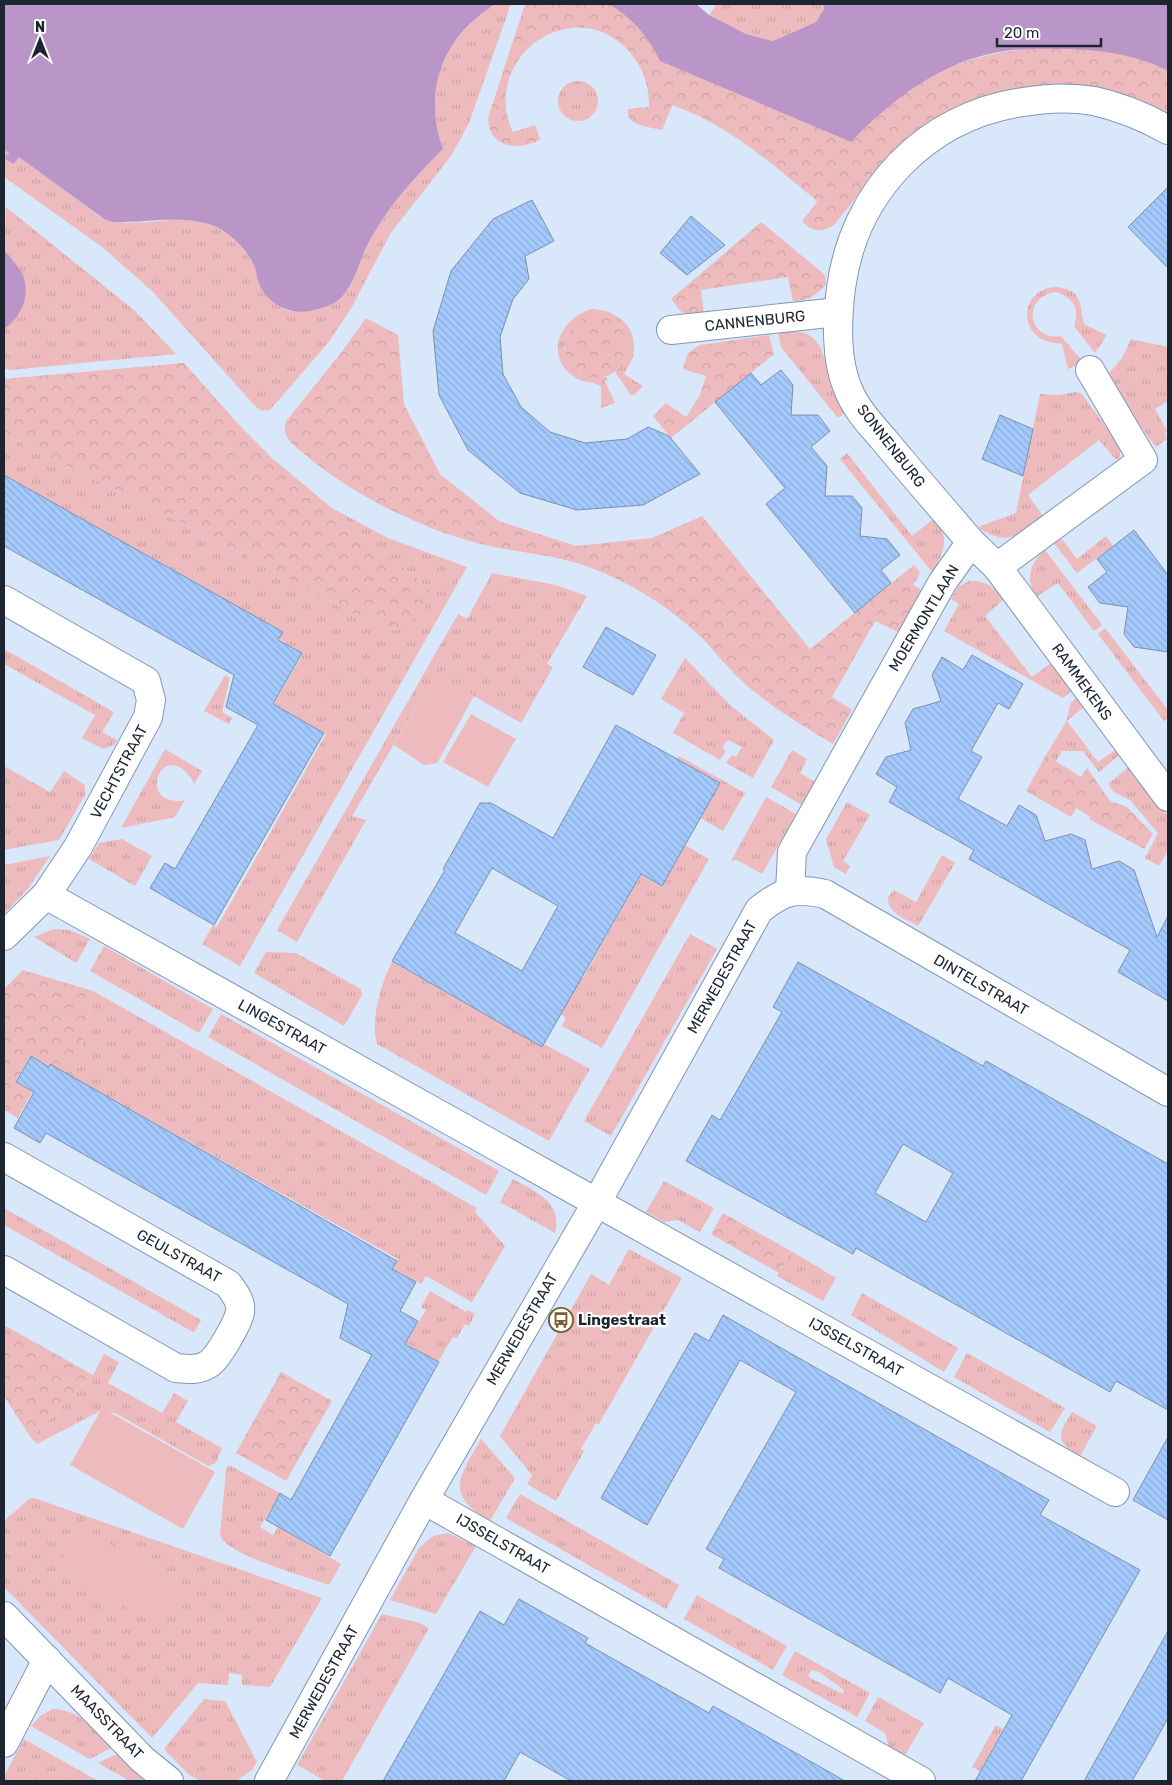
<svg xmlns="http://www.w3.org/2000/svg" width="1172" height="1785" font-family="Rubik,sans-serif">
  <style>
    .grass { fill: url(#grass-tufts); fill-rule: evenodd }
    .forest { fill: url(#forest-crowns) }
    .pitch { fill: #edbbbd }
    .water { fill: #ba95c8 }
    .building { fill: url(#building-back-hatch); stroke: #7b90ae; fill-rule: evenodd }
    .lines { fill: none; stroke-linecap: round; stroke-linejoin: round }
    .minor-casing { stroke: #8197b5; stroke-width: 30 }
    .minor { stroke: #fff; stroke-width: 28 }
    .labels { text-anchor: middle; stroke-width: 4.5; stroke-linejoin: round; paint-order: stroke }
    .street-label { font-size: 15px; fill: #1d2531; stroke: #fff }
    .poi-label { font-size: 15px; font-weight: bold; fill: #1d2531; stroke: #fff; text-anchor: start }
  </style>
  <defs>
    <pattern id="grass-tufts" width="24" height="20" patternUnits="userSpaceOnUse" patternTransform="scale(1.25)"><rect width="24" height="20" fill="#edbbbd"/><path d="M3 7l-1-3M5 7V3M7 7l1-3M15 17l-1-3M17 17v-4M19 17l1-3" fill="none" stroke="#cba1a3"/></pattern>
    <pattern id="forest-crowns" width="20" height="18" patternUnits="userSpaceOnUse" patternTransform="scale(1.25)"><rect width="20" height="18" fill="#edbbbd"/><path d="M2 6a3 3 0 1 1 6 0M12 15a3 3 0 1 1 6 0" fill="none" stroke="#cba1a3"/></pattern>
    <pattern id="building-back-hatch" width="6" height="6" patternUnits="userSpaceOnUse" patternTransform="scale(1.25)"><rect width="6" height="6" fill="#a4c9fd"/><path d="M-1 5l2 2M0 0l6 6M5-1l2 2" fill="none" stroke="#8dacd9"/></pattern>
  </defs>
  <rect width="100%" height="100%" fill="#d8e7fa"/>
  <g class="grass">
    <path d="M494,4H511L469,123L451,156L390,234L352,307L328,343L270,410L262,411L255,406L152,291L102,247L4,177V150L9,153L6,159L14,164L19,157C40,172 62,188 83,204C89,208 97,216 105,219C140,230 179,211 213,226C230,233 248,251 255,268C262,284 259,291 275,302C278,304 281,308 285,309C296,315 333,307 342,297C356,281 360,258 370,240C389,205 416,177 443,149C421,89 444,39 494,4Z"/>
    <path d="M717,4H823L824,9L816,22L773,41L746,34L709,15Z"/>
    <circle cx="578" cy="101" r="20"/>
    <path d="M6,207L135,311L176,354L10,370L4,368V329L8,326L18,268L4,250Z"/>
    <path d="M1056,287C1084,290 1079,304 1084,324L1107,335L1095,353L1074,326C1080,309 1074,298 1056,292C1021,297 1028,341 1061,336L1083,362L1068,369L1062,344C1053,342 1044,343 1036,335C1017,317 1030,287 1056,287Z"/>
    <path d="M592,309C618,310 639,328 633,356C631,363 627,368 624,374L643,386L634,395H631L615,372C630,357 631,338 616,323L567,334L564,349L579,374L597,378L607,377V380L605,381L615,403L601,408V386C592,381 582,383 573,376C543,353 562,317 592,309Z"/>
    <path d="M795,331C827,334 824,365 832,388C834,397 841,404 846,412L838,418L781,347L778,333Z"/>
    <path d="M1131,339L1168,347V401L1155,409L1167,431L1165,434L1167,439L1156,447L1106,381V377L1122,358Z"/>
    <path d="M1075,392L1081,393L1119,444L1121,450L1119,459H1115L1099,440L1028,495L1043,516C1018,535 1008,548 978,527L1016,513L1040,394L1059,395Z"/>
    <path d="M4,435L186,525L368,621L396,631L429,589L330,507L388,538L467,567L240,966L202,944L213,925L217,927L326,734L274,704L303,654L279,639L282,631L4,475Z"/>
    <path d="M847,453L912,536L932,520C953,534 942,555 933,573L840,459Z"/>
    <path d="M1106,536L1113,546L1077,573L1054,543L1062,539L1077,559Z"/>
    <path d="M1045,550L1102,625L1094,631L1058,583L1036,597C1026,580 1029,563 1045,550Z"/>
    <path d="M492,573L555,585L587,596L547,664L553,667L521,723L435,674L352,816L366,820L297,942L277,930L458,614L467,619Z"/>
    <path d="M969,581C985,580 995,587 1004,599L985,616L1032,677L1051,663L1074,689L1063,698L944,631L959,604L951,599L958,587Z"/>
    <path d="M1105,628L1168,710V718L1164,721L1098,634Z"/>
    <path d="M4,649L114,712L102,732L117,740L114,745L103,749L82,738L95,715L4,664Z"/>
    <path d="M685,658L730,705L774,740L753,778L726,763L732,755L736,757L742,747L728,740L722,748L726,751L720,760L673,733L684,713L661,699Z"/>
    <path d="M225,675L230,678L222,712L232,718L229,724L204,711Z"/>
    <path d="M1080,695L1085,706L1067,721L1098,762L1118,748L1122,753L1099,772L1083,751H1062L1056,761L1046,755L1066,722L1071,702Z"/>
    <path d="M165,749L202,771L194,784C186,764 163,756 157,780C155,799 171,803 185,800L175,817L121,828Z"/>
    <path d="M792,750L807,759L800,773L815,782L802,805L771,787Z"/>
    <path d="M679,756L745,793L723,831L700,818L720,783L677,759Z"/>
    <path d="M4,766L50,792L64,771L85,785V795L59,840L4,850Z"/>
    <path d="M1130,766L1168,816V850L1159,866L1145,858L1158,833L1130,800L1114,792L1108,784Z"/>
    <path d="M766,797L796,814L762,874L737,860L731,861Z"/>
    <path d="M847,802L870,815L843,861L850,866L846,874L834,867L826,839Z"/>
    <path d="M122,839L152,856L135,886L89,859L99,843Z"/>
    <path d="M685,845L709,859L602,1048L562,1026L566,1018L561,1014L570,972L583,978L641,875L662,887Z"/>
    <path d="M942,855L955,863L918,926C906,919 887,913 888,897L894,890L916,902Z"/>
    <path d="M50,856L27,890L4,914V865Z"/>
    <path d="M54,929L69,930L90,939L76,963L34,937Z"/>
    <path d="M690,934L717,949L611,1136L584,1121Z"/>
    <path d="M104,946L213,1009L199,1033L90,971Z"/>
    <path d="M266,952L296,953L361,989L362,995L344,1026L254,973Z"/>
    <path d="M392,962L542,1047L544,1044L590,1069L549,1141L377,1044C370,1021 381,983 392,962Z"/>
    <path d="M93,991L477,1208L475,1212L505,1246L472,1302L426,1276L421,1284L393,1269L398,1259L75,1078Z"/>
    <path d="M221,1014L499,1171L486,1195L208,1037Z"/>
    <path d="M513,1179C536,1192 563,1202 555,1233L500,1202Z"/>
    <path d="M664,1181L714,1208L700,1232L678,1220L664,1222L646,1212Z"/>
    <path d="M4,1208L201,1320L195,1331L193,1332L4,1225Z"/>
    <path d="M629,1249L682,1278L599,1424L596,1423L581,1449L584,1451L556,1501L527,1484L532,1475L500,1436L591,1274L609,1285Z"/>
    <path d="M791,1251L836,1278L823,1301L777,1276Z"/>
    <path d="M430,1291L466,1312L468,1310L475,1314L469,1326L465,1324L457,1338L453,1337L438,1362L406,1343L426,1310L421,1307Z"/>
    <path d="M862,1293L958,1348L944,1372L851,1315Z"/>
    <path d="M967,1353L1065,1408L1050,1432L954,1377Z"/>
    <path d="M104,1354L119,1362L108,1383L162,1413L174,1393L188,1401L176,1422L222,1448L216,1463L208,1466L115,1413L100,1411L37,1444L31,1438L93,1375Z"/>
    <path d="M1072,1412L1097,1426L1080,1456C1054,1441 1058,1435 1072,1412Z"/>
    <path d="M481,1439L515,1478L490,1521C444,1494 459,1478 481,1439Z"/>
    <path d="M229,1465L280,1493L260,1527L273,1535L278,1527L341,1564L329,1585C308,1577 225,1555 220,1535L226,1469Z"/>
    <path d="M520,1494L679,1585L666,1609L506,1518Z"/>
    <path d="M34,1498L322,1598L270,1687L242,1685V1675L229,1673L228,1685L198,1683L152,1738L4,1587V1521L29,1499Z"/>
    <path d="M448,1533L476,1546L436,1614L390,1600L419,1548L433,1536Z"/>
    <path d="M697,1595L787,1646L773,1670L684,1619Z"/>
    <path d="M382,1614L420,1623L429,1628L342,1781H325L297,1765Z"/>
    <path d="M795,1651L870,1693L857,1717L782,1675ZM812,1670L819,1672L844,1690L843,1694L810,1678L808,1675Z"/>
    <path d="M878,1697L924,1723L905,1755L889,1747L885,1733L865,1721Z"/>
    <path d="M204,1699L225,1701L257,1762L252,1770L236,1781H200L188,1774L164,1749Z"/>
    <path d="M53,1709C80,1709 94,1731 111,1748L90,1759L31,1726L40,1716Z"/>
    <path d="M996,1725L1003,1729L980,1771L972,1767Z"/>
    <path d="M24,1739L98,1781H4V1776Z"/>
    <path d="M117,1754L144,1781H130L98,1763Z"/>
  </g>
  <g class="forest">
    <path d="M525,4C541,4 600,0 610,4C634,14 650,40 661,61L851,142C869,122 888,103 910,88C971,48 1052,39 1123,54C1136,57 1149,63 1162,68L1168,71V117L1091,90L888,158L834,225C822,233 812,232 802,221L817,202L816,200C769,162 729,125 672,105L662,130C650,127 624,126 628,109L649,107C651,63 613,19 565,29C518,39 492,89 513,132L535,125L540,139C536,143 531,143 526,145C505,149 489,141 488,118Z"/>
    <path d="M761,222L825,275L826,284C817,295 808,301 793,301L788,277L701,290L704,314C683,318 683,314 671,299Z"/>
    <circle cx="596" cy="347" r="31"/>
    <path d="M366,318L398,335L404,404L440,474L499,521L576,546L652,538L702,516L810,649L914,565L920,573L913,585L923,590L898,632L875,621L832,697L852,710L833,744C801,725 771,707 743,682C728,669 716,652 702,638C668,605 625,579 580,564C552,555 524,553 495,547C433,535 355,497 307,456C295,446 279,437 287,420L341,353Z"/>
    <path d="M769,335L774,354L671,438L653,416L666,403L686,417L700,395L706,376L683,369L688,353L700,345Z"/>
    <path d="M184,363L241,427L273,459L429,589L425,612L396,631L368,621L186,525L4,435V379Z"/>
    <path d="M1046,755L1081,777L1087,768L1110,801L1127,807L1153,834L1144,849L1089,819L1090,817L1076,808L1071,817L1026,791Z"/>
    <path d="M23,970L93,991L75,1078L30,1056L15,1082L32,1092L18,1118L4,1110V989Z"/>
    <path d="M723,1213L791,1251L779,1273L711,1234Z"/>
    <path d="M4,1325L93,1375L31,1438L4,1396Z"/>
    <path d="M281,1372L332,1401L286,1481L236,1453Z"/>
  </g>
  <g class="pitch">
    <path d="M435,674L474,696L437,763L424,765L394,745Z"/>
    <path d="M471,714L516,739L488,787L443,762Z"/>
    <path d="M102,1408L215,1472L183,1529L70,1465Z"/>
    <path d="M79,1527L182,1583L159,1625L56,1570Z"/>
  </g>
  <g class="water">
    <path d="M4,4H495C443,37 422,90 443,149C416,176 389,205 370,240C360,258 356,281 342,297C334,305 322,308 311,311C290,315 267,304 259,283C257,279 257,273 255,268C249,251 230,233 214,226C186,214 143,223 113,222L104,219L19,157L14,164L5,159L9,153L4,150Z"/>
    <path d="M609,4H696L709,15L746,34L773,41L816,22L824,9L823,4H1168V71C1135,54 1098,49 1061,49C1043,49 1023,48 1005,51C943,60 893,98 851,142L660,61C648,36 633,19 609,4Z"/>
    <path d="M4,250C10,258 21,268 24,278C30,299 20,318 4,329Z"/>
  </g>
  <g class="building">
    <path d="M1168,187V268L1128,227Z"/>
    <path d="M532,200L554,241L525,256L529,279L513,299L500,337L503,374L521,407L550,432L585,443L627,439L648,427L669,436L700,474L643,505L577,510L520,493L468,450L439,395L433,331L451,271L493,219Z"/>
    <path d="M691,216L725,245L687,275L660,253Z"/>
    <path d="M781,370L793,385L791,415H818L830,431L811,447L827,466L825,496H852L862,508L860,536L887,539L900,555L881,570L891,583L855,613L766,504L785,488L715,402L751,373L761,385Z"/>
    <path d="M1000,415L1033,429L1023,476L982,459Z"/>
    <path d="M4,475L283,632L278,640L302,653L273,704L324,733L214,925L150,888L165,863L175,869L258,725L226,707L234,675L4,546Z"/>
    <path d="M1134,530L1168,575V652L1134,647L1124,634L1128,607L1100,603L1088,587L1107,572L1097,559Z"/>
    <path d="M606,627L656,655L633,695L583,667Z"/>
    <path d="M972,655L1023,684L1009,709L998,703L985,726L971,751L982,757L958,799L1007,826L1019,805L1036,815L1045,841L1071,834L1085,840L1092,869L1119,861L1134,870L1157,937L1168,916V1001L1118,972L1130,950L969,859L974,850L889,802L897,787L876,774L886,757L911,750L905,723L913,709L941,701L932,675L942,657L963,670Z"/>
    <path d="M616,725L720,783L662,886L641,874L542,1047L392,961L445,870L443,869L480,803H491L553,838ZM492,868L558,906L522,971L455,933Z"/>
    <path d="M798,962L983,1066L986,1061L1168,1164V1410L1116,1381L1110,1392L856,1248L853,1254L686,1161L712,1115L720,1120L782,1012L773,1007ZM903,1144L953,1173L926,1222L875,1193Z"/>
    <path d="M31,1056L49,1067L50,1064L397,1261L392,1269L416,1282L400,1311L418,1321L405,1344L439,1362L330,1556L266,1520L280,1493L291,1500L372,1355L340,1338L348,1304L46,1133L40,1143L14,1128L34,1092L16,1082Z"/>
    <path d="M723,1315L1049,1500L1040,1515L1140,1570L1021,1781H975L1012,1715L948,1678L940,1693L719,1568L724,1559L706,1549L796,1392L740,1360L647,1525L601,1498L695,1333L709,1341Z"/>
    <path d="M1168,1437V1520L1133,1500Z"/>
    <path d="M519,1599L588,1638L585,1643L709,1713L713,1706L845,1781H571L520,1752L504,1781H383L480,1611L504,1625Z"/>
    <path d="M1168,1631V1718L1152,1747L1132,1781H1084Z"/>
  </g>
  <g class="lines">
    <defs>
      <g id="minor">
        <path d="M671,330L838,312"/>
        <path d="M971,542C942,508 913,475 885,441C872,426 855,408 848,389C835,358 837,320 841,288C854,191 926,116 1023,102C1046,98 1071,97 1094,101C1121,107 1145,117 1168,130"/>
        <path d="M997,567L1168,797"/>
        <path d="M4,600L146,681L151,700L148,717L78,847L46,895L4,936"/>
        <path d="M790,891L792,852L942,583L971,542L997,567L1143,460L1090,370"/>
        <path d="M46,895L1115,1492"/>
        <path d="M4,1157L228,1284C234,1292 242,1302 240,1312C238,1323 219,1356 210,1363C200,1371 187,1369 176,1368L4,1270"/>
        <path d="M424,1500L921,1781"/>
        <path d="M4,1616L142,1759L169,1781"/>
        <path d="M4,1743L47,1660"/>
        <path d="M269,1781L424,1500L597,1202L759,910C783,891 795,887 825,894L1168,1092"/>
      </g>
    </defs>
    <use href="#minor" class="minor-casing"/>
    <use href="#minor" class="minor"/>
  </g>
  <defs>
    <symbol id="bus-ring" viewBox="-11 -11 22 22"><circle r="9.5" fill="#fff" stroke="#795c30" stroke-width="1.5"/><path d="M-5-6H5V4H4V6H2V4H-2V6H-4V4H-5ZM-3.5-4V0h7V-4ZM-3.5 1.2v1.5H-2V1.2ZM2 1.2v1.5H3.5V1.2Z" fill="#795c30"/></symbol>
  </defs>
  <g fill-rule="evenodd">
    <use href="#bus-ring" x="547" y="1306" width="28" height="28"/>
  </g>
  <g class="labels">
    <g class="street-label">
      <text transform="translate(755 321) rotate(-6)" y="5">CANNENBURG</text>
      <text transform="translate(891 446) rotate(52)" y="5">SONNENBURG</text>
      <text transform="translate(924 618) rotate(-59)" y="5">MOERMONTLAAN</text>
      <text transform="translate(1082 682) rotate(54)" y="5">RAMMEKENS</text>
      <text transform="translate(119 772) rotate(-62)" y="5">VECHTSTRAAT</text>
      <text transform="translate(722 977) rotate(-61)" y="5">MERWEDESTRAAT</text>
      <text transform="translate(981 985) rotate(30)" y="5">DINTELSTRAAT</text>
      <text transform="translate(282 1027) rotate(29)" y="5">LINGESTRAAT</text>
      <text transform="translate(179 1256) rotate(29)" y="5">GEULSTRAAT</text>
      <text transform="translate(522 1329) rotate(-60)" y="5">MERWEDESTRAAT</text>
      <text transform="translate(856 1347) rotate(29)" y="5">IJSSELSTRAAT</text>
      <text transform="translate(503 1544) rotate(30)" y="5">IJSSELSTRAAT</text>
      <text transform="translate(324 1682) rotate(-61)" y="5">MERWEDESTRAAT</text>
      <text transform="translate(107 1722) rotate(46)" y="5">MAASSTRAAT</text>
    </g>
    <g class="poi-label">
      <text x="578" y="1325">Lingestraat</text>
    </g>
  </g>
  <rect width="1172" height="1785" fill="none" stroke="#1d2531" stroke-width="10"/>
  <g transform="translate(40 40)" stroke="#ffffff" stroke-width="4" paint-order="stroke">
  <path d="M0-4L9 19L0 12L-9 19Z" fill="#1d2531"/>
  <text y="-8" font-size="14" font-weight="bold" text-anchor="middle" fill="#1d2531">N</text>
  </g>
  <path d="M997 38v8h104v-8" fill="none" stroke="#1d2531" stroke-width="2.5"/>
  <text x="1004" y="38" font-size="15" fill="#1d2531" stroke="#ffffff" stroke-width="4" paint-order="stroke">20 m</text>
</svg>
